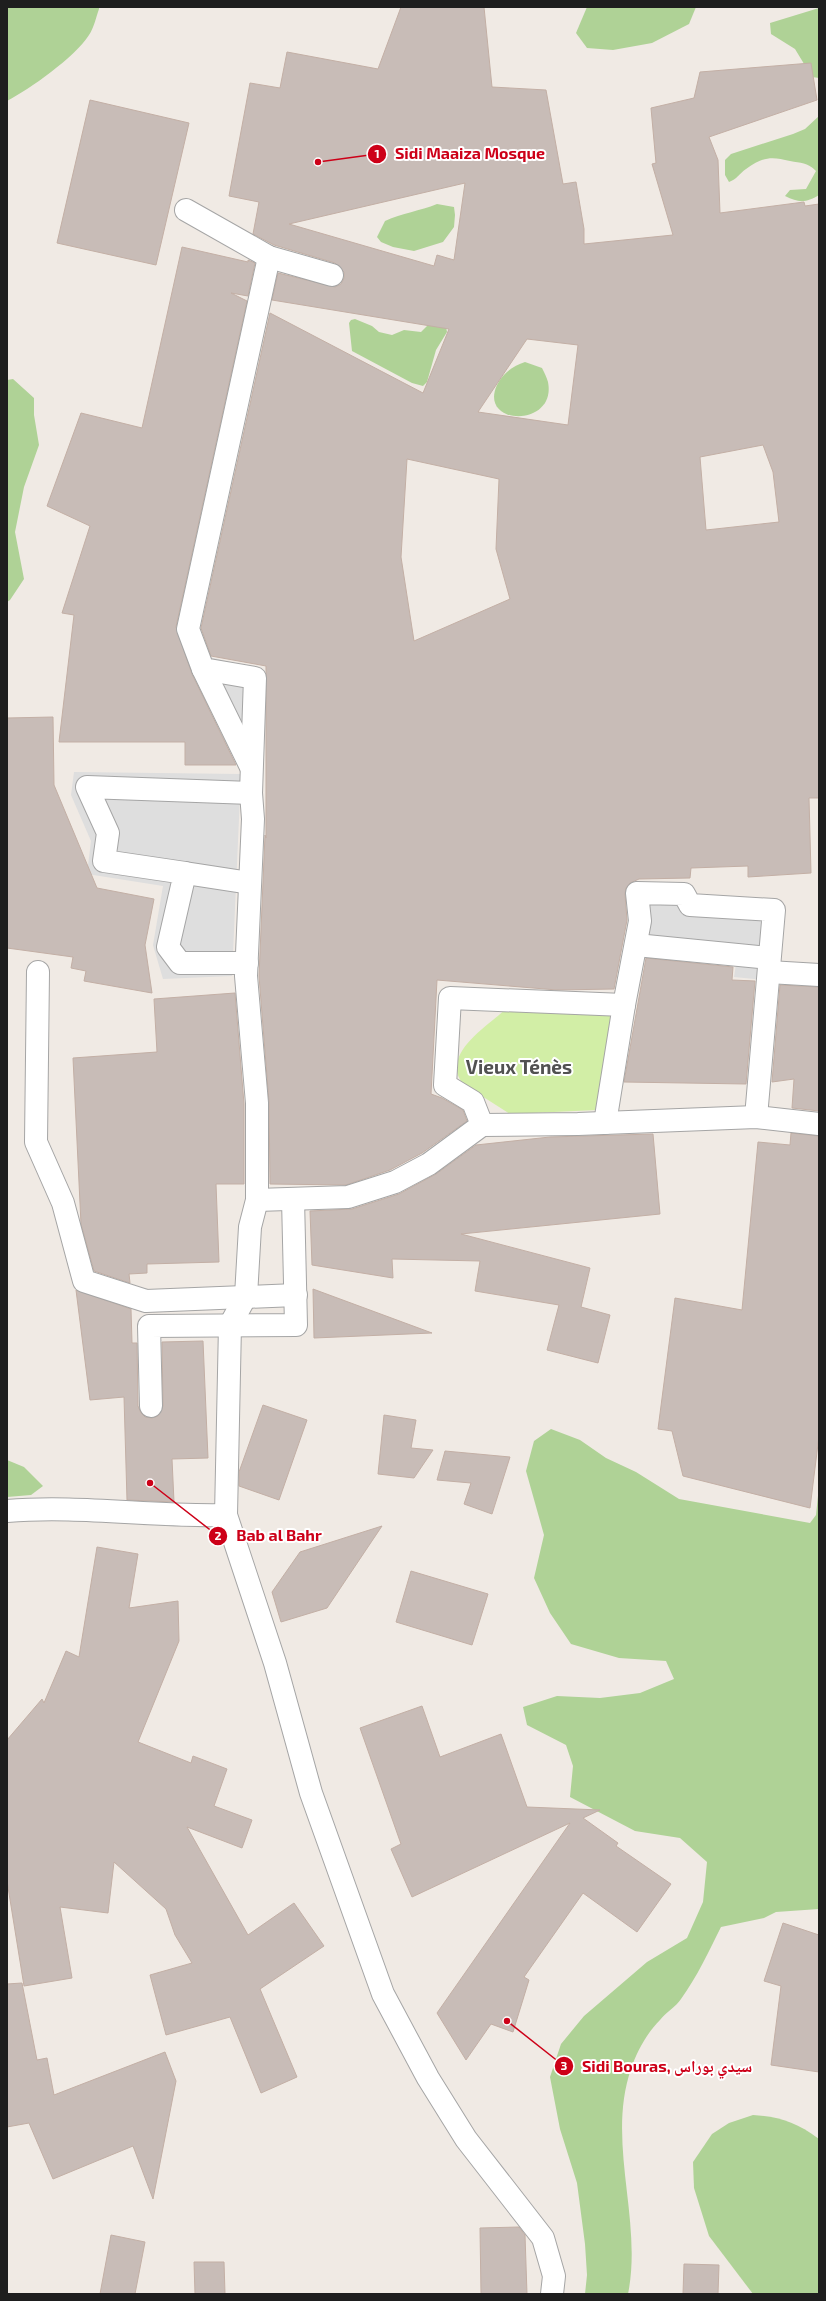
<svg xmlns="http://www.w3.org/2000/svg" width="826" height="2301" font-family="'Exo 2','Noto Naskh Arabic',sans-serif">
  <style>
    .grass { fill: #d2eea6 }
    .forest { fill: #afd296 }
    .parking { fill: #dedede }
    .building { fill: #c8bcb7; stroke: #c3afa5; fill-rule: evenodd }
    .lines { fill: none; stroke-linecap: round; stroke-linejoin: round }
    .minor-casing { stroke: #a5a5a5; stroke-width: 24 }
    .minor { stroke: #fff; stroke-width: 22 }
    .labels { text-anchor: middle; stroke-width: 4; stroke-linejoin: round; paint-order: stroke }
    .district-label { font-size: 19px; font-weight: bold; fill: #515151; stroke: #fff }
    .leader { fill: none; stroke: #cd0018; stroke-width: 1.5 }
    .callout-dot { fill: #cd0018; stroke: #fff; stroke-width: 1.5 }
    .mark-label { font-size: 12px; text-anchor: middle; font-weight: bold; fill: #fff }
    .callout-label { font-size: 16px; text-anchor: middle; font-weight: bold; fill: #cd0018; stroke: #fff; stroke-width: 4; stroke-linejoin: round; paint-order: stroke }
  </style>
  <rect width="100%" height="100%" fill="#f0eae4"/>
  <path class="grass" d="M506,1009L612,1014L597,1110L510,1114L463,1084C440,1055 486,1027 506,1009Z"/>
  <g class="forest">
    <path d="M7,7H99V9C96,17 94,28 89,35C75,57 30,89 7,101Z"/>
    <path d="M587,7H696L689,24L652,43L613,50L587,48L576,33Z"/>
    <path d="M819,8V78L812,77L795,49L771,34L770,23Z"/>
    <path d="M819,116V195C806,203 799,203 785,196L790,190L806,189L816,171C807,162 801,163 790,161C771,156 763,157 746,169C739,174 737,179 729,182L725,175V160L731,154L793,134L805,129Z"/>
    <path d="M437,204L454,207L455,215L454,227L443,242L414,251L393,247L381,242L377,237L385,221C402,213 420,211 437,204Z"/>
    <path d="M355,319L372,326L379,332L392,335L404,330L421,332L429,324L445,322L447,332L436,350L427,382L423,386L412,383L352,351L349,323L351,320Z"/>
    <path d="M525,362L542,368C544,372 547,378 548,382C557,428 478,426 497,385C503,373 513,366 525,362Z"/>
    <path d="M13,379L34,398V415L39,445L24,487L15,532L24,579L10,600L7,602V380Z"/>
    <path d="M551,1429L580,1440L606,1458L636,1472L679,1499L810,1523L816,1515L819,1486V1909L776,1912L764,1918L721,1927C709,1951 697,1977 681,1999C676,2007 666,2012 660,2020C647,2033 637,2051 631,2069C606,2142 643,2220 628,2294H585L587,2275L585,2244L577,2183L560,2129L550,2077L561,2044L584,2016L647,1962L687,1938L703,1902L707,1862L680,1838L635,1831L570,1797L573,1766L566,1745L527,1725L523,1707L557,1696L600,1698L640,1693L674,1679L666,1661L619,1658L571,1644L550,1613L534,1578L544,1535L526,1471L534,1441Z"/>
    <path d="M7,1460L24,1467L43,1486L31,1495L7,1497Z"/>
    <path d="M753,2115C780,2117 796,2122 819,2139V2294H753L709,2236L694,2188L693,2162L712,2134L729,2123Z"/>
  </g>
  <g class="parking">
    <path d="M204,656L262,669V764Z"/>
    <path d="M74,772L241,774L232,976L163,979L153,945L163,886L87,874L91,841L71,795Z"/>
    <path d="M629,885H689L692,896L779,900L773,981L734,977L736,964L628,953L633,921Z"/>
  </g>
  <g class="building">
    <path d="M401,7H484L492,87L546,90L563,184L576,182L584,229V244L673,235L652,164L656,163L651,108L694,98L700,72L811,63L817,100L709,137L718,160L720,213L804,202L805,206L819,204V798H809L811,873L748,877V866L691,868L690,878L639,879L630,883L626,888L625,894L627,920L614,989L557,990L437,980L431,1094L442,1098L463,1110L467,1121L422,1153L390,1170L346,1185L270,1184L269,1102L259,976L265,835L266,838V666L211,656L201,628L270,313L423,393L449,329L272,300L278,273L335,287L341,284L344,278V272L335,263L274,245L253,234L259,202L229,196L250,83L280,88L287,52L378,69ZM465,183L454,260L437,255L434,266L289,224ZM527,339L578,345L568,425L478,412ZM763,445L773,472L779,522L706,530L700,457ZM407,459L499,479L496,549L510,599L414,641L401,557Z"/>
    <path d="M90,100L189,123L156,265L57,243Z"/>
    <path d="M182,247L248,262V260L255,263L248,296L231,293L247,301L176,627L192,674L236,765H185V742H59L74,615L62,613L90,526L47,506L81,413L142,428Z"/>
    <path d="M53,717L54,785L97,888L154,899L145,945L152,993L84,981L86,971L71,968L73,957L7,948V718Z"/>
    <path d="M646,958L733,967L732,980L755,981L746,1084L624,1082Z"/>
    <path d="M780,985L819,987V1111L792,1108L794,1079L772,1082Z"/>
    <path d="M235,993L244,1104V1184H216L219,1262L147,1264V1273L129,1274L130,1283L94,1271L81,1224L73,1058L157,1052L154,999Z"/>
    <path d="M791,1133L819,1136V1436L810,1508L683,1476L672,1431L658,1429L675,1298L742,1310L758,1142L790,1145Z"/>
    <path d="M653,1134L660,1214L461,1234L590,1268L581,1307L610,1315L598,1363L547,1350L559,1305L475,1291L480,1261L392,1259L393,1278L312,1265L310,1211L352,1209L399,1194L436,1174L476,1145L550,1137Z"/>
    <path d="M313,1289L432,1333L314,1338Z"/>
    <path d="M76,1290L131,1309L132,1343H137L138,1406L141,1413L145,1417L152,1418L158,1416L163,1406L162,1342L203,1341L208,1458L172,1459L174,1502L127,1500L124,1397L90,1400Z"/>
    <path d="M263,1405L307,1420L279,1500L239,1486V1472Z"/>
    <path d="M384,1415L416,1420L411,1448L433,1450L414,1478L378,1474Z"/>
    <path d="M445,1451L510,1457L492,1514L464,1504L471,1483L437,1480Z"/>
    <path d="M382,1526L327,1608L281,1622L272,1592L300,1552Z"/>
    <path d="M97,1547L138,1554L129,1608L178,1601L179,1641L138,1742L191,1763L193,1756L227,1769L214,1806L252,1820L242,1848L187,1827L248,1935L294,1903L324,1946L260,1989L297,2077L261,2093L230,2017L166,2035L150,1975L192,1963L175,1935L166,1909L114,1862L108,1913L60,1907L72,1978L24,1986L7,1881V1740L42,1699L44,1703L66,1651L79,1657Z"/>
    <path d="M411,1571L488,1594L472,1645L396,1622Z"/>
    <path d="M422,1706L440,1757L501,1734L527,1807L600,1810L583,1818L618,1843L616,1846L671,1884L637,1932L583,1893L524,1977L529,1980L513,2032L491,2024L466,2060L437,2013L570,1823L412,1897L391,1849L401,1844L360,1728Z"/>
    <path d="M783,1923L819,1935V2072L771,2065L781,1986L764,1981Z"/>
    <path d="M22,1983L37,2060L47,2058L54,2095L165,2052L176,2081L153,2199L133,2146L53,2179L29,2123L7,2127V1984Z"/>
    <path d="M519,2227L525,2235L527,2294H481L480,2228Z"/>
    <path d="M111,2235L145,2242L135,2294H100Z"/>
    <path d="M194,2262H224L225,2294H195Z"/>
    <path d="M684,2264L719,2265L718,2294H683Z"/>
  </g>
  <g class="lines">
    <defs>
      <g id="minor">
        <path d="M186,210L269,257L332,275"/>
        <path d="M269,257L188,629L203,669L255,678L251,793L253,819L246,976L257,1103V1200L250,1227L246,1296L230,1325L226,1515L275,1663L311,1793L383,1994L428,2078L466,2139L543,2238L554,2276L552,2294"/>
        <path d="M203,669L251,767"/>
        <path d="M185,873L250,883"/>
        <path d="M636,945L769,958"/>
        <path d="M247,963H180L168,947L185,873L104,861L108,833L87,787L251,793"/>
        <path d="M38,972L36,1142L63,1203L84,1281L146,1301L296,1295"/>
        <path d="M769,972L819,975"/>
        <path d="M605,1123L624,1005L640,921L637,893L684,894L690,905L774,910L756,1117"/>
        <path d="M482,1125L473,1102L445,1085L450,998L624,1005"/>
        <path d="M257,1200L348,1197L395,1182L429,1164L482,1125L578,1124L756,1117L819,1124"/>
        <path d="M151,1406L149,1326L296,1325L293,1199"/>
        <path d="M7,1511C80,1505 153,1517 226,1515"/>
      </g>
    </defs>
    <use href="#minor" class="minor-casing"/>
    <use href="#minor" class="minor"/>
  </g>
  <g class="labels">
    <g class="district-label">
      <text x="519" y="1074">Vieux Ténès</text>
    </g>
  </g>
  <path class="leader" d="M318 162L377 154M150 1483L218 1536M507 2021L564 2066"/>
  <g class="callout-dot">
    <circle cx="318" cy="162" r="4"/>
    <circle cx="150" cy="1483" r="4"/>
    <circle cx="507" cy="2021" r="4"/>
    <circle cx="377" cy="154" r="10"/>
    <circle cx="218" cy="1536" r="10"/>
    <circle cx="564" cy="2066" r="10"/>
  </g>
  <g class="mark-label">
    <text x="377" y="158">1</text>
    <text x="218" y="1540">2</text>
    <text x="564" y="2070">3</text>
  </g>
  <g class="callout-label">
    <text x="470" y="159">Sidi Maaiza Mosque</text>
    <text x="279" y="1541">Bab al Bahr</text>
    <text x="667" y="2072">Sidi Bouras, سيدي بوراس</text>
  </g>
  <rect width="826" height="2301" fill="none" stroke="#1e1e1e" stroke-width="16"/>
</svg>
